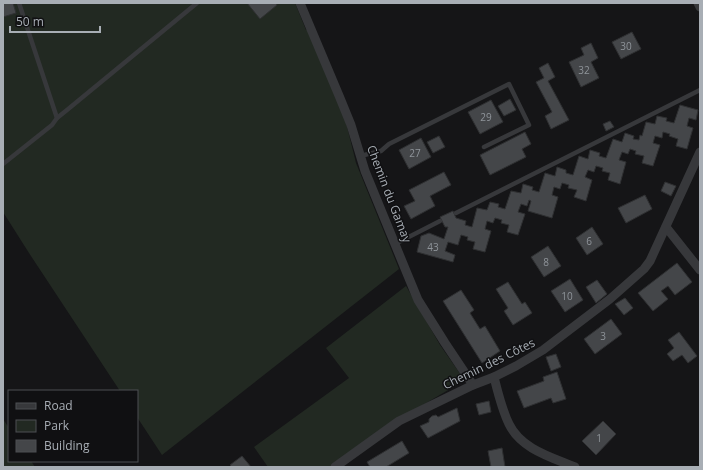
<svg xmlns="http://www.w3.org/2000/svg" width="703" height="470" font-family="'Open Sans',sans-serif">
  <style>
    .green { fill: #222922 }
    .building { fill: #444649; stroke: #2f3032 }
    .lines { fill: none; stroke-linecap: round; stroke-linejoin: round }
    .service { stroke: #37383b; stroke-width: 4.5 }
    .minor { stroke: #37383b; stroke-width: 9 }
    .labels { text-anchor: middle; stroke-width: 3; stroke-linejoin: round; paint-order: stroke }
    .number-label { font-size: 10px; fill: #8f949a }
    .street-label { font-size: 12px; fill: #a8aeb5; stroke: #101012 }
  </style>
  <rect width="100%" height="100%" fill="#151517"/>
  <g class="green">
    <path d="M3,3H295L306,30L310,27L340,98L356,163L399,269L162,455L137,417V391H120L29,253L3,212Z"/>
    <path d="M406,286L440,345L463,378L460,383L399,419L339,462L329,467H268L254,447L349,378L326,348Z"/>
    <path d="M3,419L9,428V461H31L35,467H3Z"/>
  </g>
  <g class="building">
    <path d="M3,3H13L16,13L3,17Z"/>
    <path d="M247,3H276L277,5L260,19Z"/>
    <path d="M632,32L641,49L621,59L612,42Z"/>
    <path d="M591,43L598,58L591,62L599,78L581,87L569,62L584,55L581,48Z"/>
    <path d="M548,63L555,77L548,81L569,120L551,129L545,116L552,112L536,82L544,78L539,68Z"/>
    <path d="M510,99L516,110L504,116L498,106Z"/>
    <path d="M491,100L503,122L480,134L468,112Z"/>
    <path d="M680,105L698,110L696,120L689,118L687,126L693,128L687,149L676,146L678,139L669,136L670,134L663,132L662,138L655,136L653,143L660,145L653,166L642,163L644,156L635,154L636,151L630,149L628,154L622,152L619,160L626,162L620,184L608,180L610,173L602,171L603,168L596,166L594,172L588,170L585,177L592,180L586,201L574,197L577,190L568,188L569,185L562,183L560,189L554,187L552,195L558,197L552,218L528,211L531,201L529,200L527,206L521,204L518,212L525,214L518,235L507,232L509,225L501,223L502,220L495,218L493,223L487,221L485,229L491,231L485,252L473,249L475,242L467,240L468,237L461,235L458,245L448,242L445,251L455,255L453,262L417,252L421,236L429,233L444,239L448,227H445L440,217L453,211L456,218L466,221L465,225L472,227L477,208L487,210L490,202L499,204L498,207L505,209L511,191L521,193L523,184L533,187L532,190L539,192L545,173L555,176L557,167L566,170V173L573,175L579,156L588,159L590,150L600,153L599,156L606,158L613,139L622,142L625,133L634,136L633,139L639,140L640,135L642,136L646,122L655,124L657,116L667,118L666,121L674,123Z"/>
    <path d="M610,121L614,127L606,131L603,124Z"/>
    <path d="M525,132L531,144L522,149L526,157L490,175L480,155Z"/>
    <path d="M439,136L445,147L433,153L427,142Z"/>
    <path d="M421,138L431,157L409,169L399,150Z"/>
    <path d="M444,172L451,185L430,196L435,206L411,219L404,206L415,201L409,190Z"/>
    <path d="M665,182L676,186L671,196L661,191Z"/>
    <path d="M645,195L652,209L626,223L618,208Z"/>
    <path d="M592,227L603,244L587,255L576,238Z"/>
    <path d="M548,246L561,266L544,277L531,257Z"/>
    <path d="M677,263L692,282L675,295L668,286L661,291L668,299L653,311L638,293Z"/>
    <path d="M570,279L583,300L565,312L551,291Z"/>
    <path d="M597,280L607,294L596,303L586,287Z"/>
    <path d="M508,282L522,304L525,302L532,313L513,325L504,311L508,308L496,289Z"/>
    <path d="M461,290L474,310L470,313L480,329L485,326L500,351L482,363L443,301Z"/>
    <path d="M625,298L633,308L624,315L615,304Z"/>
    <path d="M611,319L622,334L595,354L584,339Z"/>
    <path d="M679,332L697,356L688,363L682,355L673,361L667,354L674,348L668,340Z"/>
    <path d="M556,354L561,367L551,371L546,357Z"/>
    <path d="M557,372L566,399L553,403L551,398L524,408L517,391L544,381L543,377Z"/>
    <path d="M489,401L491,412L479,415L476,404Z"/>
    <path d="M457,408L460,421L428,438L420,426L429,422V419L432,416L436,415L438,417Z"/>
    <path d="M603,421L616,434L596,455L582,441Z"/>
    <path d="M402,441L409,453L386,467H370L367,462Z"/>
    <path d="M502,448L505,467H491L488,451Z"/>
    <path d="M242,456L251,467H232L230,465Z"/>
  </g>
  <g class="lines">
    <g class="service">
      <path d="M19,3L57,118"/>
      <path d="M360,156L381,151L389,144L509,84L529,125L484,147"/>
      <path d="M3,164L52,125L57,118L67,110L197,3"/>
      <path d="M456,213L700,90"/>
      <path d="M395,244L440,221"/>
    </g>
    <g class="minor">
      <path d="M300,3L340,98L351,125L365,171L406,271L418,300L445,343L473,385"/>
      <path d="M698,3L700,7"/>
      <path d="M666,227L700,270"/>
      <path d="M494,377C498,393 502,410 509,424C521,449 551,457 575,467"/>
      <path d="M335,467L399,421L473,385L494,377L516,366L543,350L610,299L644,269L650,261L700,152"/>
    </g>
  </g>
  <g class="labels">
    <g class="number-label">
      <text x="626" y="50">30</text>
      <text x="584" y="74">32</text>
      <text x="486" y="121">29</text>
      <text x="415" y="157">27</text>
      <text x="589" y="245">6</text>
      <text x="433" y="251">43</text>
      <text x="546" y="266">8</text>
      <text x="567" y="300">10</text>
      <text x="603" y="340">3</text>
      <text x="599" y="442">1</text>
    </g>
    <g class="street-label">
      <text transform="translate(389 194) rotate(69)" y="4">Chemin du Gamay</text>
      <text transform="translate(489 364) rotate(-26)" y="4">Chemin des Côtes</text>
    </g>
  </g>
  <rect width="703" height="470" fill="none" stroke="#a8aeb5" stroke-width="8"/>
  <rect x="8" y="390" width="130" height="72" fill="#101012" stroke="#4d4f53"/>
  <rect x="16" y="403" width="20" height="6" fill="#37383b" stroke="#4d4f53"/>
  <text x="44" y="410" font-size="12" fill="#a8aeb5">Road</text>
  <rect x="16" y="420" width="20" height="12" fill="#222922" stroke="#4d4f53"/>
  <text x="44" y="430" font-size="12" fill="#a8aeb5">Park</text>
  <rect x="16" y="440" width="20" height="12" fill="#444649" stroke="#4d4f53"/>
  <text x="44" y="450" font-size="12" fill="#a8aeb5">Building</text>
  <path d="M10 26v6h90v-6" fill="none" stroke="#a8aeb5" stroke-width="2"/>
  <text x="16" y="26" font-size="12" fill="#a8aeb5" stroke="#101012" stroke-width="3" paint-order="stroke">50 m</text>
</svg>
